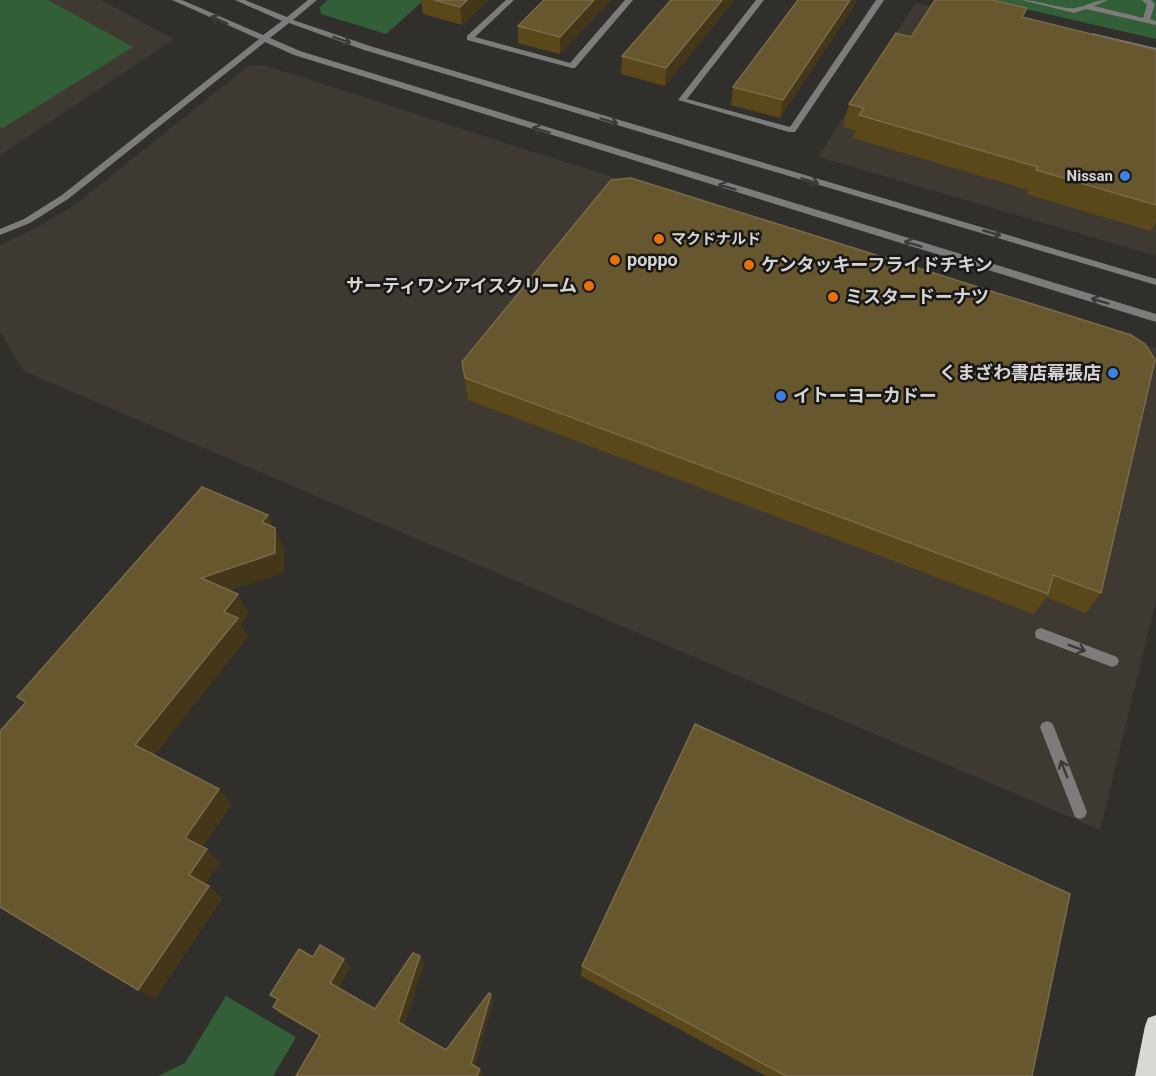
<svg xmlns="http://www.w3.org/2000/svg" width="1156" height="1076" font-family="Roboto,'Noto Sans JP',sans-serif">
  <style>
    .built { fill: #3e3931 }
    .green { fill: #335f38 }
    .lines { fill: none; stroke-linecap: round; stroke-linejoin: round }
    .service { fill: #7d7c7b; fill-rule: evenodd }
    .pedestrian { fill: #7d7c7b; fill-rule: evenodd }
    .minor { fill: #7d7c7b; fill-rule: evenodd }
    .tertiary { fill: #7d7c7b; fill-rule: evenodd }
    .trunk { fill: #dad8d5; fill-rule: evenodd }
    .wall { fill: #5a481b }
    .shaded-wall { fill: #443719 }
    .building { fill: #67572e; stroke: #796a48; stroke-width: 1.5 }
    .oneway { stroke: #3b3a39 }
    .shop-dot { fill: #3f7fe0; stroke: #181716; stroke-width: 2 }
    .food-dot { fill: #e8710a; stroke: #181716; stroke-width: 2 }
    .labels { text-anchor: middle; stroke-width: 5; stroke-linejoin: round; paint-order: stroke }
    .far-poi-label { font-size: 15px; font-weight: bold; fill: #d5d4d2; stroke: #181716; text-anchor: end }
    .poi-label { font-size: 18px; font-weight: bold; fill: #d5d4d2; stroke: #181716; text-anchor: start }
  </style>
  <rect width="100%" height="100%" fill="#312f2c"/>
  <g class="built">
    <path d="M0,0H101L174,39L0,155Z"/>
    <path d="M915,3L1156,63V256L818,157Z"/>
    <path d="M264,65L540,154L1156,348V601L1100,830L23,371L0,331V245L39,226L76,204L248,66Z"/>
  </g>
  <g class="green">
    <path d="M0,0H48L133,47L3,128L0,127Z"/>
    <path d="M328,0H424L386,34L321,14L320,7Z"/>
    <path d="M987,0H1156V39Z"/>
    <path d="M226,996L296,1037L273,1076H158L185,1063Z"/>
  </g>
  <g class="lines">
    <g class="service">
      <path d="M506,0H514L475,37L570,63L625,0H633L575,68H572L467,40V36Z"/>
      <path d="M756,0H764L687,99L790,127L876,0H884L795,132H789L678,100Z"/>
      <path d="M1041,628L1117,657L1119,661L1117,665L1112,667L1036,638L1035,634L1036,630Z"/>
      <path d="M1047,721L1052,723L1054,727L1087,812L1085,817L1080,819L1075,817L1040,727L1042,723Z"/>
    </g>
    <path class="pedestrian" d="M1022,0C1037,0 1065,10 1075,8C1087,6 1095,0 1108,0L1094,6L1143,18L1147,5L1142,0H1151L1155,4L1150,19L1156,21V25L1086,9L1074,13Z"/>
    <path class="minor" d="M1092,33L1156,48V52L1092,37Z"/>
    <path class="tertiary" d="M172,0H182L263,35L282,21L235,0H245L287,17L308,0H317L293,20L370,46L1156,279V285L364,50L289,23L270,38L300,51L1156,314V322L294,55L265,42L68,199L30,223L0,235V229L24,219L62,195L259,39Z"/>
    <path class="trunk" d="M1156,1015V1076H1135L1145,1026L1148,1018Z"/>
  </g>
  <g class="wall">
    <path d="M421,0H488L462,25L423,14Z"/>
    <path d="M544,0H611L560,54L518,43V26Z"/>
    <path d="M671,0H734L665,86L621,74L622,56Z"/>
    <path d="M798,0H856L854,6L780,118L731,105L733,87Z"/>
    <path d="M1023,17L1156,50V222L1151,231L1026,194L1028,190L853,138L856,130L843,127L849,104L911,37Z"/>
    <path d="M611,180L1101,593L1086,613L1046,597L1034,614L468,400L462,362Z"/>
    <path d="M420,956L424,964L404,1025L446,1050L491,994L493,1000L475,1066L483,1074L482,1076H296L320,1036L281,1014L273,1007L277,1000L270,995L313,957L350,967L338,988L375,1009Z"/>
    <path d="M582,966L1032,1076H766L581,976Z"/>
  </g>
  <g class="shaded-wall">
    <path d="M467,0H488L462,25L460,7Z"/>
    <path d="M594,0H611L560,54V37Z"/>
    <path d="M722,0H734L665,86L666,68Z"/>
    <path d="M850,0H856L854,6L780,118L783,100Z"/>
    <path d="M268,515L275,532V528L284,549V573L212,597L201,578L262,522Z"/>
    <path d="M238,594L249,614L241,624L248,637L150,761L135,745L224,612Z"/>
    <path d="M219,789L232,805L199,852L185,838Z"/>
    <path d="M207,849L220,863L203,888L189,875Z"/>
    <path d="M209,886L222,899L155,999L138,990Z"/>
    <path d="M420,956L424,964L403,1028L398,1022Z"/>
    <path d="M344,959L350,967L336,990L330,983Z"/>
    <path d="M491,994L493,1000L474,1069L471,1064Z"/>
    <path d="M480,1069L483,1074L482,1076H477Z"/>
  </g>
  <g class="building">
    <path d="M434,0H467L460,7Z"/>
    <path d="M544,0H594L560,37L518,26Z"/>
    <path d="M671,0H722L666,68L622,56Z"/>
    <path d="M798,0H850L783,100L733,87Z"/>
    <path d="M935,0H992L1027,8L1022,17L1156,50V205L1036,170L1038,167L859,115L864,108L849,104L896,33L911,37Z"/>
    <path d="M631,178L1131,335L1145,344L1155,360L1101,593L1053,575L1048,594L465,378L462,362L611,180Z"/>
    <path d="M202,487L268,515L262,522L275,528V553L201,578L238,594L224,612L238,618L135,745L219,789L185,838L207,849L189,875L209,886L138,990L0,907V731L26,702L17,697Z"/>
    <path d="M695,724L1070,894L1032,1076H786L582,966Z"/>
    <path d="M320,945L344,959L330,983L375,1009L413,953L420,956L398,1022L446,1050L489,993L491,994L471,1064L480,1069L477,1076H296L320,1035L273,1007L278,999L270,995L299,949L313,957Z"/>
  </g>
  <defs><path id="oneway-shaft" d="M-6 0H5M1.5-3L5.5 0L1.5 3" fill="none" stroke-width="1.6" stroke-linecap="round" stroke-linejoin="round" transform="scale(1.5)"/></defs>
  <g class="oneway">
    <use href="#oneway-shaft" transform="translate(219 20) rotate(-156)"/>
    <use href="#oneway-shaft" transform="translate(342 40) rotate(19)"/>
    <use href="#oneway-shaft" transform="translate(609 121) rotate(17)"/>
    <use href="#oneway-shaft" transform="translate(541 130) rotate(-163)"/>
    <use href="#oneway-shaft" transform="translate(810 181) rotate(17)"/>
    <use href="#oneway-shaft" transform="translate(727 187) rotate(-163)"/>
    <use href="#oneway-shaft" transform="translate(992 233) rotate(16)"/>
    <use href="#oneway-shaft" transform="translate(913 244) rotate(-163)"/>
    <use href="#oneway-shaft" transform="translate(1100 301) rotate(-163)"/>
    <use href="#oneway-shaft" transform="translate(1077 648) rotate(21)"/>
    <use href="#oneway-shaft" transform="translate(1064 769) rotate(-111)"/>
  </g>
  <g class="shop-dot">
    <circle cx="1125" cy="176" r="6"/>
    <circle cx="1113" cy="373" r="6"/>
    <circle cx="781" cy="396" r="6"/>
  </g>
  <g class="food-dot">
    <circle cx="659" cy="239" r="6"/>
    <circle cx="615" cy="260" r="6"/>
    <circle cx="749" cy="265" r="6"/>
    <circle cx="589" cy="286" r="6"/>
    <circle cx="833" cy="297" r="6"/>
  </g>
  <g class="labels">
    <g class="far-poi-label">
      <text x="1113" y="181">Nissan</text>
      <text x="671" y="244" text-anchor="start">マクドナルド</text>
    </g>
    <g class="poi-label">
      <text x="627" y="266">poppo</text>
      <text x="761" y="271">ケンタッキーフライドチキン</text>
      <text x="577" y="292" text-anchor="end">サーティワンアイスクリーム</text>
      <text x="845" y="303">ミスタードーナツ</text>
      <text x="1101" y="379" text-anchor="end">くまざわ書店幕張店</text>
      <text x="793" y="402">イトーヨーカドー</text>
    </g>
  </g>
</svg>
